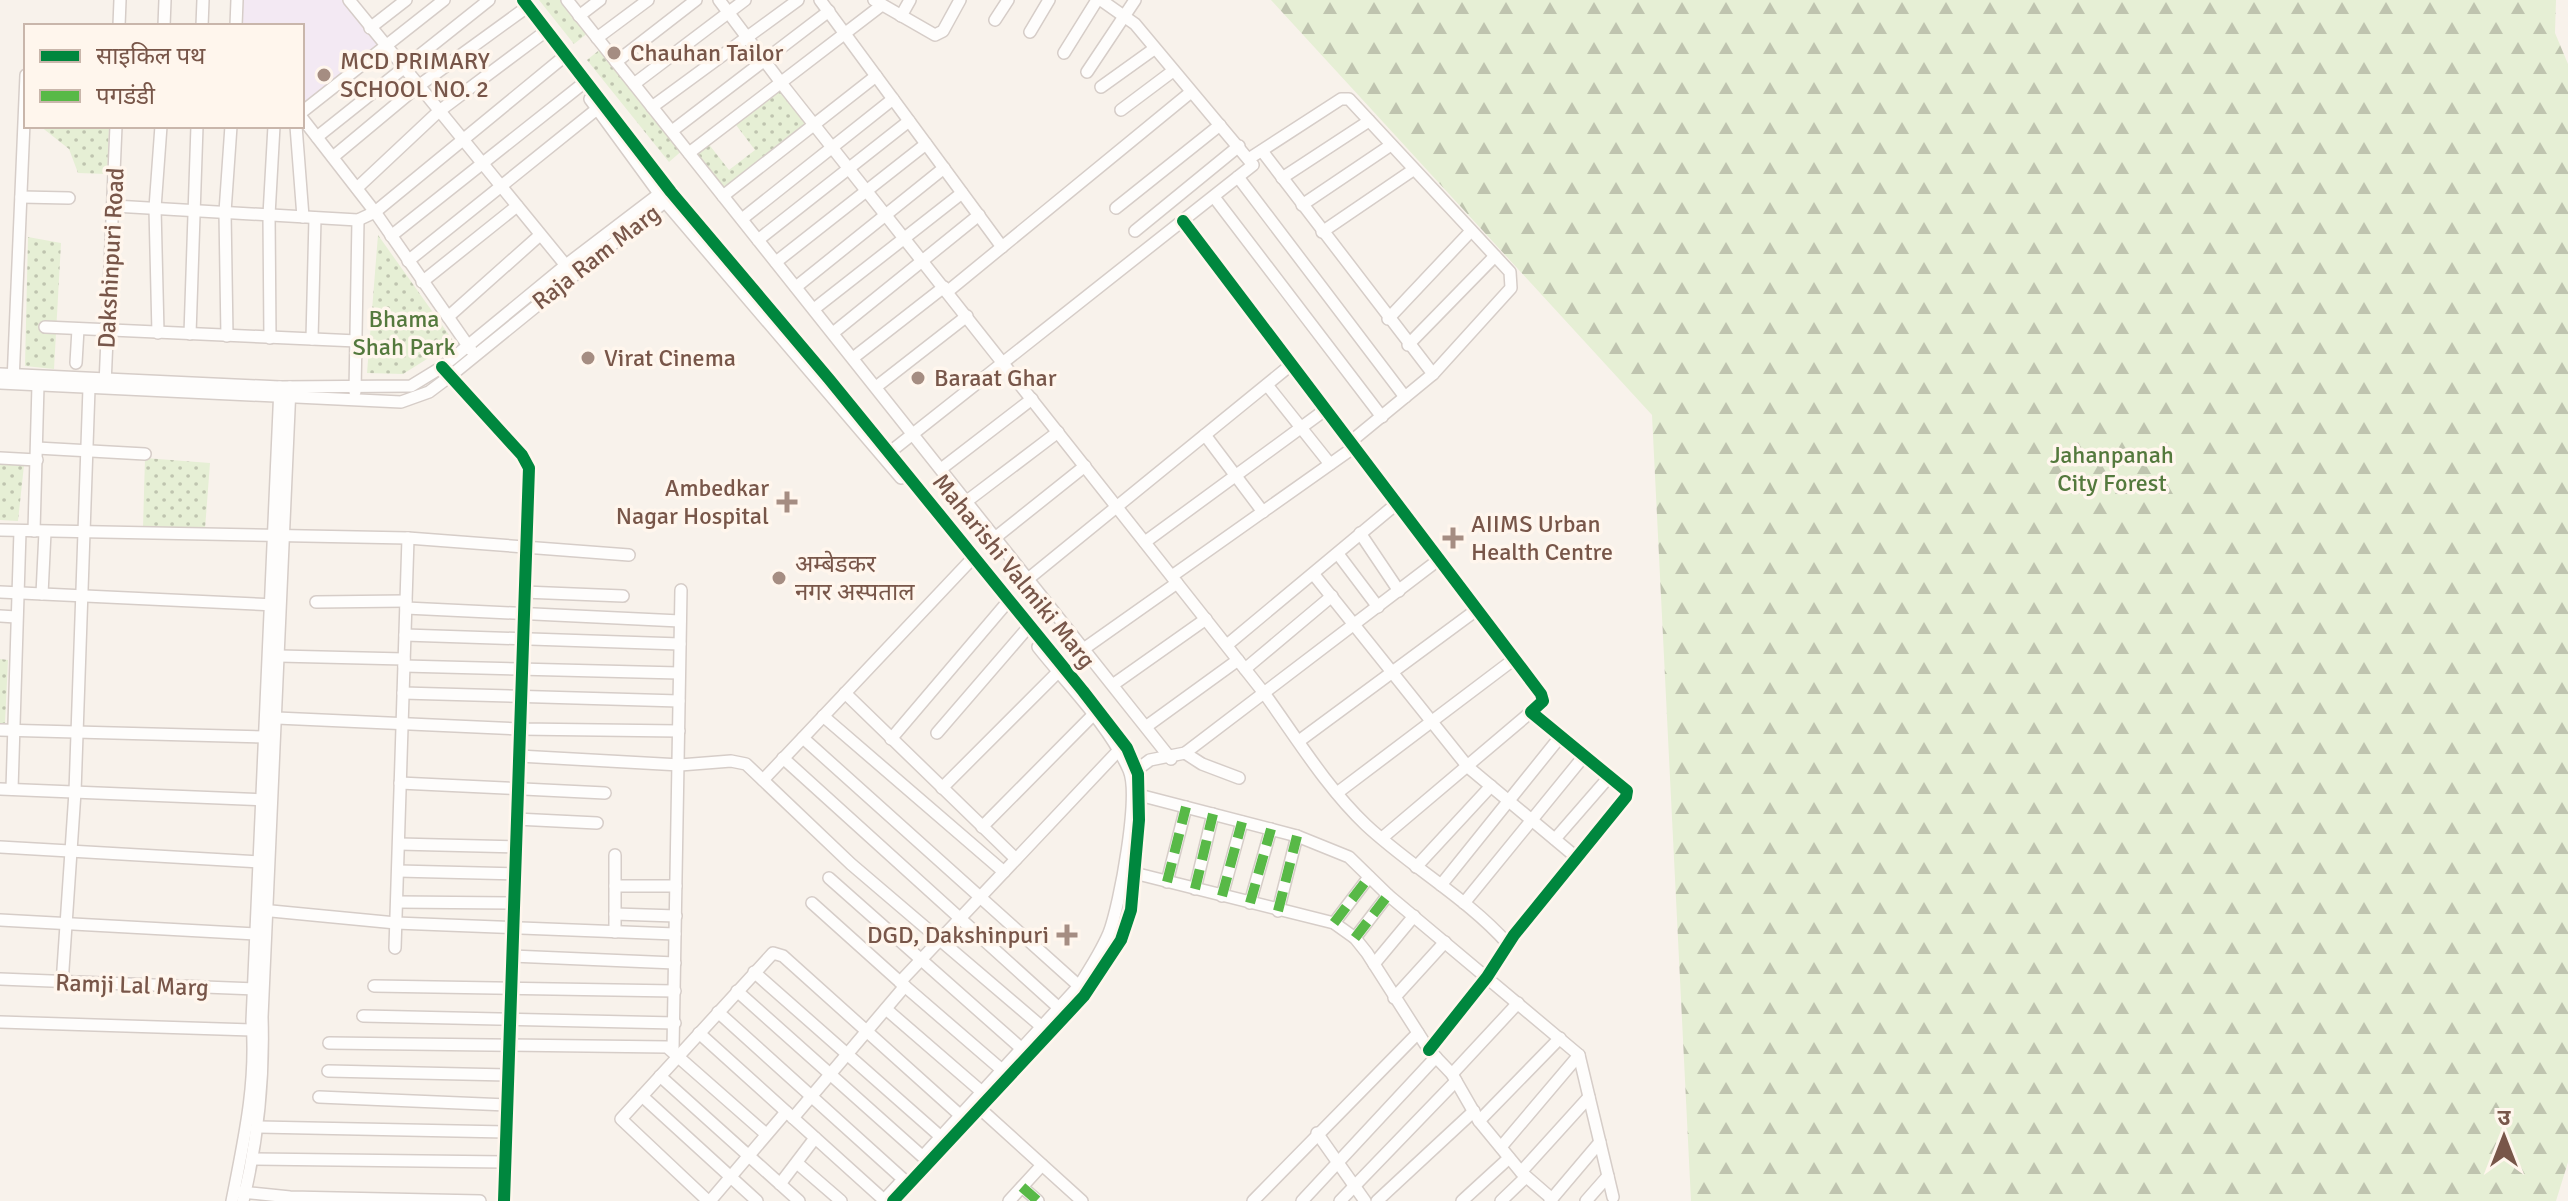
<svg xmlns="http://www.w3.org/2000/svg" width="2568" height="1201" font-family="Signika,'Noto Sans Devanagari',sans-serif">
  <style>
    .education { fill: #f3e9f3 }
    .forest { fill: url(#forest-firs) }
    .park { fill: url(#park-dots) }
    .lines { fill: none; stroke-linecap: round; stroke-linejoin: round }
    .minor-casing { stroke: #d6cdc8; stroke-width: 14 }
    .minor { stroke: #fefdfc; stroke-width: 11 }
    .quiet { stroke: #58b947; stroke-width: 10; stroke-dasharray: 20 10; stroke-linecap: butt }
    .cycleway-casing { stroke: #fff6ed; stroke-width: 17 }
    .cycleway { stroke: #00873e; stroke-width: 12 }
    .poi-dot { fill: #a58d82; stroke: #fff6ed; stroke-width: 3 }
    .labels { text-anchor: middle; stroke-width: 7; stroke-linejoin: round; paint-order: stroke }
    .poi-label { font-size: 24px; fill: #785649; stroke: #fff6ed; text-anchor: start }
    .street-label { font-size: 24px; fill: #785649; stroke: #fff6ed }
    .park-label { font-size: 24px; fill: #54793d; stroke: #fff6ed }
  </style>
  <defs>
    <pattern id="forest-firs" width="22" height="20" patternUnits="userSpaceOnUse" patternTransform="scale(2)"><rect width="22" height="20" fill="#e6efd5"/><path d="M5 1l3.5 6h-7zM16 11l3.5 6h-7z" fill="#bfc4af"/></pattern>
    <pattern id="park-dots" width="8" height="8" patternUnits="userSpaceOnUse" patternTransform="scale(2)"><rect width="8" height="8" fill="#e6efd5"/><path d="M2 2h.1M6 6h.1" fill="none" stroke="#bfc4af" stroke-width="1.8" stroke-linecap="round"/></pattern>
  </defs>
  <rect width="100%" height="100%" fill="#f8f2eb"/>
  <path class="education" d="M239,0H346L381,47L309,104L302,103V26H238Z"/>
  <path class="forest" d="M1271,0H2556L2555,33L2568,64V1162L2556,1201H1691L1652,415Z"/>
  <g class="park">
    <path d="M539,0H564L589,32L574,44Z"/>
    <path d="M603,47L684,149L669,162L587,60Z"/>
    <path d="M779,84L812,123L724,193L692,153L707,142L729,170L755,150L733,121Z"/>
    <path d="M40,126H109L107,174L78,173L69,149Z"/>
    <path d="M378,235L454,342L403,374L367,373Z"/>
    <path d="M28,237L61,243L54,369L25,366Z"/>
    <path d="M145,458L210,463L205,529L143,528Z"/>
    <path d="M0,464L24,465L18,521L0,520Z"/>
    <path d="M0,659L8,660L5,723H0Z"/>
  </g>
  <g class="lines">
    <defs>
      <g id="minor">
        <path d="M349,0L568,268"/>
        <path d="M523,0L671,192L829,379L1083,691L1127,748L1138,774L1139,820L1131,910L1121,940L1084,996L893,1201"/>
        <path d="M567,0L1171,759"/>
        <path d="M719,0L785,88L1264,693C1296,737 1326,787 1366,825C1411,867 1467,898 1508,944"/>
        <path d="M820,0L1002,247"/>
        <path d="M874,0L935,35L943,31L960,0"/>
        <path d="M579,16L600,0"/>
        <path d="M901,16L910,0"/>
        <path d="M995,20L1008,0"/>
        <path d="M119,26L120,0"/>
        <path d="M164,26L165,0"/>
        <path d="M202,26L203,0"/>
        <path d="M236,26L237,0"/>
        <path d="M370,28L406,0"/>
        <path d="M1030,32L1049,0"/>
        <path d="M597,38L648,0"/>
        <path d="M1064,53L1097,0"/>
        <path d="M616,62L696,0"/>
        <path d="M1087,72L1135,0"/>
        <path d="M634,84L745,0"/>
        <path d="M1101,87L1154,49"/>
        <path d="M590,99L666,203L901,478"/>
        <path d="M652,107L798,0"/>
        <path d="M1121,110L1173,71"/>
        <path d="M302,112L444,0"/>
        <path d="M302,118L375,212L471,350"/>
        <path d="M296,126L303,217"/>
        <path d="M672,131L829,11"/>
        <path d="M317,137L489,0"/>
        <path d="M1262,151L1433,374L1349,443"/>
        <path d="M689,153L882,5"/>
        <path d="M333,157L417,87L523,10"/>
        <path d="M1250,158L1341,99H1349L1510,272L1511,288L1433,374"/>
        <path d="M1238,177L1405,397"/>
        <path d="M1282,178L1369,121"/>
        <path d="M357,188L438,112L542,34"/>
        <path d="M723,196L876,76"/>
        <path d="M21,197L69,198"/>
        <path d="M1214,197L1382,417"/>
        <path d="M1302,205L1391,145"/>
        <path d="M114,206L358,220L375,212L560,60"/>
        <path d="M1116,208L1220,125"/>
        <path d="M742,219L893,99"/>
        <path d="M1183,221L1541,694L1543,701L1531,712L1627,791L1626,797L1514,935L1487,977L1429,1050"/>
        <path d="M1135,231L1239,146"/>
        <path d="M1322,232L1413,170"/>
        <path d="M391,236L580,86"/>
        <path d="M758,240L909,121"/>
        <path d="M408,261L597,109"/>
        <path d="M776,262L926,144"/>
        <path d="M422,282L517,206"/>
        <path d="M796,287L944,168"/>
        <path d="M947,292L1191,92"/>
        <path d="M814,309L962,193"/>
        <path d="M448,317L540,235"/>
        <path d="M1388,319L1471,231"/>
        <path d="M45,327L357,341"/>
        <path d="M158,333L155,208L161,126"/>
        <path d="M833,333L979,215"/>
        <path d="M190,334L197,126"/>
        <path d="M227,336L225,212L231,126"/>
        <path d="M270,338L269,215L274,126"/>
        <path d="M312,339L315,218"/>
        <path d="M1408,345L1495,256"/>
        <path d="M853,358L944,287"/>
        <path d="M76,363L78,329"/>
        <path d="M442,367L522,455L529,468L504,1201"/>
        <path d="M0,374L280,387L411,386L442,367L566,265L659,194L667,193"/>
        <path d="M13,382L26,75"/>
        <path d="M0,383L401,402L429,392L449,377L667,200"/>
        <path d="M105,385L116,126"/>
        <path d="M1267,385L1330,464"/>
        <path d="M876,387L967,316"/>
        <path d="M355,392L358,220"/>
        <path d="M1205,435L1263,512"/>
        <path d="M37,448L145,454"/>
        <path d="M885,456L1253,165L1135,24L1101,0"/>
        <path d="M0,458L37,460"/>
        <path d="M941,469L1032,399"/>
        <path d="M967,501L1058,432"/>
        <path d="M0,530L408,538L629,555"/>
        <path d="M34,531L38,385"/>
        <path d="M1360,533L1399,591"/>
        <path d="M996,537L1085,466"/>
        <path d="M1145,542L1325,410"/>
        <path d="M1338,554L1378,607"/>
        <path d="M1172,576L1353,448"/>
        <path d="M1315,576L1468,767L1576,857"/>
        <path d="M1028,579L1292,364"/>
        <path d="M0,592L275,605"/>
        <path d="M524,592L623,596"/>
        <path d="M42,594L45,532"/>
        <path d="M316,602L406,601"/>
        <path d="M406,608L680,621"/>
        <path d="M0,616L16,617"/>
        <path d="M405,635L680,644"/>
        <path d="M1227,645L1395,505"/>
        <path d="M1085,648L1177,583"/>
        <path d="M279,656L404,659"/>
        <path d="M404,666L679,673"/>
        <path d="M1245,669L1332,596"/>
        <path d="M1114,684L1206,619"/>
        <path d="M403,693L679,701"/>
        <path d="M845,693L1016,859"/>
        <path d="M823,716L1004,872"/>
        <path d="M277,718L519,729L679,731"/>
        <path d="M1147,726L1238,660"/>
        <path d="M0,730L265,737"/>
        <path d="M937,733L1025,631"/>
        <path d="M803,738L1079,986"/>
        <path d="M891,739L1005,605"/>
        <path d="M1299,741L1475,611"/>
        <path d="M1185,753L1202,764L1239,778"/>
        <path d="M519,756L680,765L731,761L746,764L851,864L1042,1027"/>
        <path d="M783,758L1059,1008"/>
        <path d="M1131,774L1150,760L1185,753L1437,561"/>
        <path d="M763,780L970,561"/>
        <path d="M400,783L605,793"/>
        <path d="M942,788L1058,672"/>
        <path d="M0,789L267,800"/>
        <path d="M12,789L20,531"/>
        <path d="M1337,793L1513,660"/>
        <path d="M1139,795L1297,836L1349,857L1388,895L1579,1055L1613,1197"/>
        <path d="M516,819L597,823"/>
        <path d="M982,827L1092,716"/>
        <path d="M1382,838L1531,712"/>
        <path d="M1555,839L1609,777"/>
        <path d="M399,844L516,847"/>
        <path d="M0,847L260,862"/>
        <path d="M1416,867L1491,786"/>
        <path d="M398,871L515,874"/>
        <path d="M1134,873L1334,923L1355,938L1367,953L1429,1050L1452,1074L1479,1121L1521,1172L1552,1199"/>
        <path d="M829,878L1022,1049"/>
        <path d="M1167,882L1186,807"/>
        <path d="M1441,885L1560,737"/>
        <path d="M615,886H676"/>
        <path d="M1195,889L1213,814"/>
        <path d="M1222,896L1242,822"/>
        <path d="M397,902L514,903"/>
        <path d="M812,903L900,982L1119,750"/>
        <path d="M1250,903L1271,829"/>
        <path d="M1464,903L1584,756"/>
        <path d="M261,910L396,923L675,934"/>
        <path d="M1278,911L1297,836"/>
        <path d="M615,914L676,916"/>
        <path d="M0,920L256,934"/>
        <path d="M1334,923L1369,877"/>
        <path d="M615,932V855"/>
        <path d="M1355,938L1388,895"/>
        <path d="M395,948L408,538"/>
        <path d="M512,956L675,963"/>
        <path d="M1374,964L1414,916"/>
        <path d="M754,972L941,1137"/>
        <path d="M0,979L259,989"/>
        <path d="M900,982L1002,1070"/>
        <path d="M62,984L75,792L89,388"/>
        <path d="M374,986L675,991"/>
        <path d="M737,991L923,1157"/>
        <path d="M1394,998L1445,942"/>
        <path d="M886,1009L982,1092"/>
        <path d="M718,1012L903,1179"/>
        <path d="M363,1016L675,1023"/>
        <path d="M0,1022L252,1030"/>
        <path d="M699,1033L884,1200"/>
        <path d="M329,1043L667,1047L766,1134"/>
        <path d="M673,1049L681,590"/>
        <path d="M328,1071L508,1075"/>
        <path d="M1452,1074L1518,1003"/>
        <path d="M660,1076L799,1201"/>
        <path d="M642,1096L757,1201"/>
        <path d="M319,1097L507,1105"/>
        <path d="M976,1105L1082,1201"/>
        <path d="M793,1118L905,986"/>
        <path d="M1479,1121L1560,1038"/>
        <path d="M259,1127L506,1132"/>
        <path d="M1317,1133L1365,1201"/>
        <path d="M1501,1147L1579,1055"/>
        <path d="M926,1153L1079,986C1090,969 1101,952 1109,933C1120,904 1140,796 1129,770C1109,725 1068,685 1038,647"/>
        <path d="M253,1159L505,1162"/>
        <path d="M797,1163L841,1201"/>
        <path d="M1521,1172L1589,1097"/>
        <path d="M780,1184L815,1138"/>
        <path d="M1022,1187L1038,1201"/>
        <path d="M241,1192L290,1197L480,1201"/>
        <path d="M232,1201C244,1140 257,1083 252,1021L280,387"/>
        <path d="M243,1201C258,1139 264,1081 262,1017L290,387"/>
        <path d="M708,1201L621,1119L773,953L783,956L961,1116"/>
        <path d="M710,1201L786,1112"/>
        <path d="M883,1201L899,1184"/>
        <path d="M1009,1201L1042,1165"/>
        <path d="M1253,1201L1418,1033"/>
        <path d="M1302,1201L1436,1057"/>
        <path d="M1340,1201L1456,1081"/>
        <path d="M1377,1201L1474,1111"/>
        <path d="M1462,1201L1509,1158"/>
        <path d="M1501,1201L1526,1177"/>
        <path d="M1550,1201L1600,1142"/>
        <path d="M1586,1201L1608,1176"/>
      </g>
    </defs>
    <use href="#minor" class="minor-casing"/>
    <use href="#minor" class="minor"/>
    <g class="quiet">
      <path d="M1167,882L1186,807"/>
      <path d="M1195,889L1213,814"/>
      <path d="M1222,896L1242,822"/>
      <path d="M1250,903L1271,829"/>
      <path d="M1278,911L1297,836"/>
      <path d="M1334,923L1369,877"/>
      <path d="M1355,938L1388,895"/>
      <path d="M1022,1187L1038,1201"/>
    </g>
    <defs>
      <g id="cycleway">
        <path d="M523,0L671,192L829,379L1083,691L1127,748L1138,774L1139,820L1131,910L1121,940L1084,996L893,1201"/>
        <path d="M1183,221L1541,694L1543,701L1531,712L1627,791L1626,797L1514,935L1487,977L1429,1050"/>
        <path d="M442,367L522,455L529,468L504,1201"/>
      </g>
    </defs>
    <use href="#cycleway" class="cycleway-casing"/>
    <use href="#cycleway" class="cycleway"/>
  </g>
  <g class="poi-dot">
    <circle cx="614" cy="53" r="8"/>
    <circle cx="324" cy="75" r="8"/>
    <circle cx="588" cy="358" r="8"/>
    <circle cx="918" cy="378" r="8"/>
    <path d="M783 490h8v8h8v8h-8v8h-8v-8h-8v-8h8z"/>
    <path d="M1449 526h8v8h8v8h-8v8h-8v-8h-8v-8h8z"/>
    <circle cx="779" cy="578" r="8"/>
    <path d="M1063 923h8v8h8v8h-8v8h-8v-8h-8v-8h8z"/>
  </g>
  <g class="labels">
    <g class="poi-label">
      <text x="630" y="61">Chauhan Tailor</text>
      <text x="340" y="69">MCD PRIMARY<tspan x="340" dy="28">SCHOOL NO. 2</tspan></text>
      <text x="604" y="366">Virat Cinema</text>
      <text x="934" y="386">Baraat Ghar</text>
      <text x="769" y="496" text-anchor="end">Ambedkar<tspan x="769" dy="28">Nagar Hospital</tspan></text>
      <text x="1471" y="532">AIIMS Urban<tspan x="1471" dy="28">Health Centre</tspan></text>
      <text x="795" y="572">अम्बेडकर<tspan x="795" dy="28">नगर अस्पताल</tspan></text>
      <text x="1049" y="943" text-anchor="end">DGD, Dakshinpuri</text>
    </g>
    <g class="street-label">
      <text transform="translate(596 257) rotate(-38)" y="8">Raja Ram Marg</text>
      <text transform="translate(111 258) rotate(-87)" y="8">Dakshinpuri Road</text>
      <text transform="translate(1014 571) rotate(51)" y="8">Maharishi Valmiki Marg</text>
      <text transform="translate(132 985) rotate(2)" y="8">Ramji Lal Marg</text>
    </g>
    <g class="park-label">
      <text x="404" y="327">Bhama<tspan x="404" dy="28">Shah Park</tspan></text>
      <text x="2112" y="463">Jahanpanah<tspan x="2112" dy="28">City Forest</tspan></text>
    </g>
  </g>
  <rect x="24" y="24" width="280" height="104" fill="#fff6ed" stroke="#c9b6ab" stroke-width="2"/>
  <rect x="40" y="50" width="40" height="12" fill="#00873e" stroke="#c9b6ab" stroke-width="2"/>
  <text x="96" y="64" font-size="24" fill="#785649">साइकिल पथ</text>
  <rect x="40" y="90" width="40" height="12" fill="#58b947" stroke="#c9b6ab" stroke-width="2"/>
  <text x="96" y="104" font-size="24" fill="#785649">पगडंडी</text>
  <g transform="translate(2504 1137)" stroke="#fff6ed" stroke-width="6" paint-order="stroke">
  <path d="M0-6L14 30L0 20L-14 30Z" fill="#785649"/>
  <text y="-12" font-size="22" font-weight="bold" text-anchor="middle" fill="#785649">उ</text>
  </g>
</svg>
